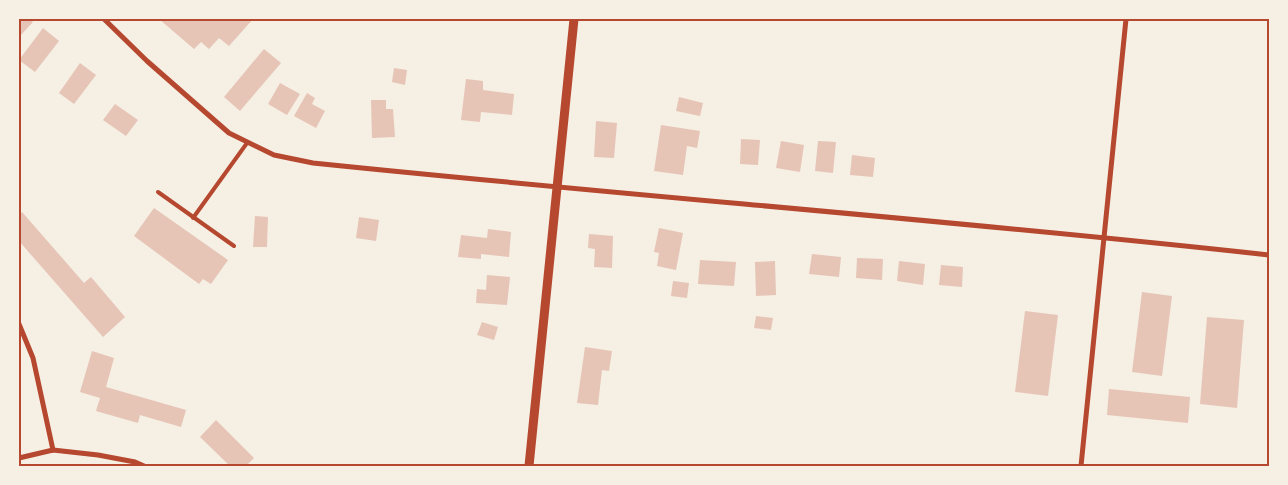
<svg xmlns="http://www.w3.org/2000/svg" width="1288" height="485" font-family="'Exo 2',sans-serif">
  <style>
    .building { fill: #e6c5b7 }
    .lines { fill: none; stroke-linecap: round; stroke-linejoin: round }
    .service { stroke: #b5482f; stroke-width: 4 }
    .minor { stroke: #b5482f; stroke-width: 5 }
    .tertiary { stroke: #b5482f; stroke-width: 9 }
    .neatline { fill: none; stroke: #b5482f; stroke-width: 2 }
  </style>
  <rect width="100%" height="100%" fill="#f6efe4"/>
  <g class="building">
    <path d="M19,19H29L33,22L20,36L19,35Z"/>
    <path d="M159,19H253L229,46L219,38L209,49L201,42L194,49Z"/>
    <path d="M43,28L59,41L35,72L19,60Z"/>
    <path d="M264,49L281,63L240,111L224,97Z"/>
    <path d="M80,63L96,75L74,104L59,93Z"/>
    <path d="M394,68L407,70L405,85L392,82Z"/>
    <path d="M466,79L483,81V90L514,94L512,115L481,112L480,122L461,120Z"/>
    <path d="M280,83L300,94L287,115L268,104Z"/>
    <path d="M307,93L315,98L312,104L325,111L316,128L294,116Z"/>
    <path d="M679,97L703,103L700,116L676,111Z"/>
    <path d="M371,100H386V109H393L395,137L372,138Z"/>
    <path d="M115,104L138,120L126,136L103,120Z"/>
    <path d="M596,121L617,123L614,158L594,157Z"/>
    <path d="M661,125L700,131L697,148L687,146L683,175L654,171Z"/>
    <path d="M741,139L760,140L758,165L740,164Z"/>
    <path d="M781,141L804,145L800,172L776,168Z"/>
    <path d="M818,141L836,142L833,173L815,171Z"/>
    <path d="M852,155L875,158L873,177L850,175Z"/>
    <path d="M154,208L228,260L211,284L203,279L199,284L134,236Z"/>
    <path d="M22,212L84,283L91,277L125,317L103,337L19,241V215Z"/>
    <path d="M255,216L268,217L267,247H253Z"/>
    <path d="M359,217L379,220L376,241L356,238Z"/>
    <path d="M659,228L683,233L676,270L657,266L659,253L654,252Z"/>
    <path d="M488,229L511,232L509,257L481,254V259L458,257L461,235L487,238Z"/>
    <path d="M589,234L613,236L612,268L594,267L595,249L588,248Z"/>
    <path d="M812,254L841,257L839,277L809,274Z"/>
    <path d="M857,258L883,259L882,280L856,278Z"/>
    <path d="M700,260L736,262L734,286L698,284Z"/>
    <path d="M775,261L776,295L756,296L755,262Z"/>
    <path d="M899,261L925,264L923,285L897,281Z"/>
    <path d="M941,265L963,267L962,287L939,285Z"/>
    <path d="M487,275L510,277L507,305L476,303L477,289L486,290Z"/>
    <path d="M673,281L689,283L687,298L671,296Z"/>
    <path d="M1142,292L1172,296L1162,376L1132,372Z"/>
    <path d="M1025,311L1058,315L1048,396L1015,392Z"/>
    <path d="M756,316L773,318L771,330L754,328Z"/>
    <path d="M1207,317L1244,320L1237,408L1200,404Z"/>
    <path d="M482,322L498,327L494,340L477,335Z"/>
    <path d="M585,347L612,351L609,371L602,370L598,405L577,403Z"/>
    <path d="M92,351L114,358L106,387L186,410L181,427L140,415L138,423L96,411L100,398L80,392Z"/>
    <path d="M1109,389L1190,397L1188,423L1107,415Z"/>
    <path d="M216,420L254,458L246,466H230L200,437Z"/>
  </g>
  <g class="lines">
    <g class="service">
      <path d="M158,192L234,246"/>
      <path d="M193,218L247,143"/>
    </g>
    <g class="minor">
      <path d="M104,19L147,61L229,133L274,155L313,163C631,196 951,220 1269,255"/>
      <path d="M19,324L33,358L53,450"/>
      <path d="M19,458L53,450L98,455L135,462L144,466"/>
      <path d="M1081,466L1126,19"/>
    </g>
    <path class="tertiary" d="M529,466L574,19"/>
  </g>
  <rect width="1288" height="485" fill="none" stroke="#f6efe4" stroke-width="40"/>
  <rect x="20" y="20" width="1248" height="445" class="neatline"/>
</svg>
